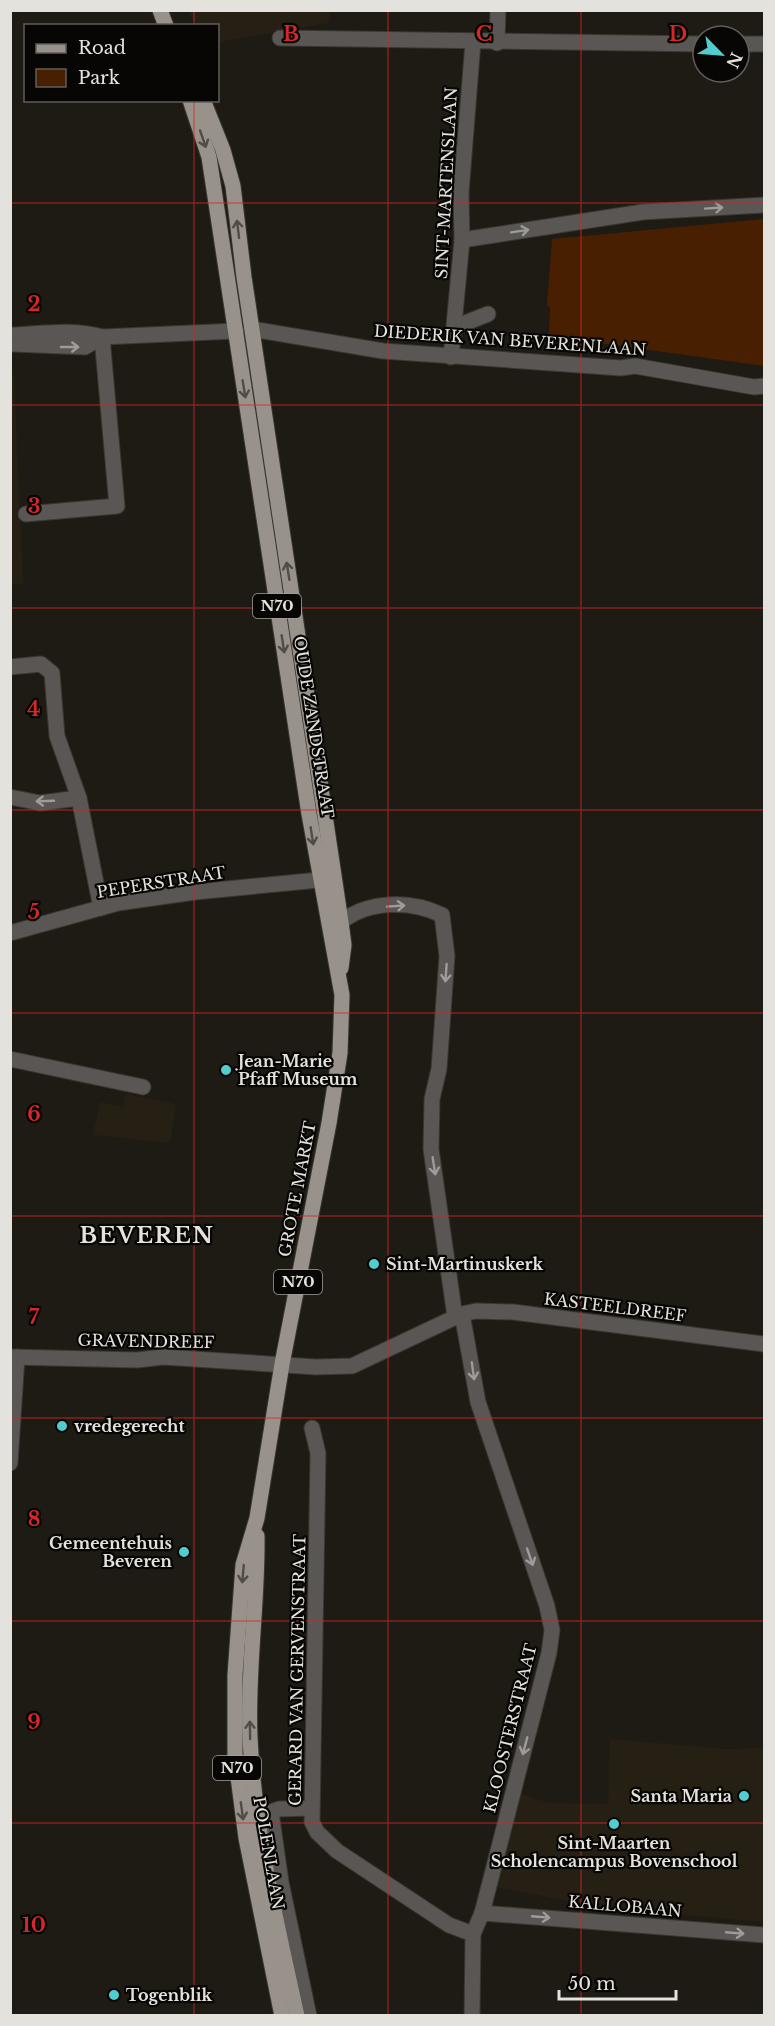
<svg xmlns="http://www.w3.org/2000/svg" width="775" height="2026" font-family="'Libre Baskerville',serif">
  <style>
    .built { fill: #252013 }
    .green { fill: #491f02 }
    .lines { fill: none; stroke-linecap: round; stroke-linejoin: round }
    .minor-casing { stroke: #393730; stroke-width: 17 }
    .major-casing { stroke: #393730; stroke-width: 17 }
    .minor { stroke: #595653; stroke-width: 15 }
    .major { stroke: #98928b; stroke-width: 15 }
    .oneway { stroke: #504c48 }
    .oneway2 { stroke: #9e9c98 }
    .grid { fill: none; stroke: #d62828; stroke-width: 1.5; stroke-opacity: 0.55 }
    .poi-dot { fill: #52cdcf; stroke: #070604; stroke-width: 2 }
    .labels { text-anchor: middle; stroke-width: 4.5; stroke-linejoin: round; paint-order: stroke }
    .shield { fill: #070604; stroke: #a2a09c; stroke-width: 1.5 }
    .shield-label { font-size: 15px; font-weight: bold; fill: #e4e2dd }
    .street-label { font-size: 16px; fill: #e4e2dd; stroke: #070604 }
    .poi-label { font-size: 16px; font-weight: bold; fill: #e4e2dd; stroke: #070604; text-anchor: start }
    .district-label { font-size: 22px; font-weight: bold; letter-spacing: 1.5px; fill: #e4e2dd; stroke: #070604 }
    .grid-label { font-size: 20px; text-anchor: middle; font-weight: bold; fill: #d62828; stroke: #070604; stroke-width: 4.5; stroke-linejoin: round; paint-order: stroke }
  </style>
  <rect width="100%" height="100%" fill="#1d1b14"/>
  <g class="built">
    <path d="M189,11H331L328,23L218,42V26L195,25Z"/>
    <path d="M10,375H14L23,584H11Z"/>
    <path d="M125,1094L176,1104L170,1143L93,1135L100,1102L123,1107Z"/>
    <path d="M610,1739L726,1749L764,1748V1922L599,1907L496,1887L515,1792L549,1803L608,1804Z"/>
  </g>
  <path class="green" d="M764,219V366L549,336L550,307L547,306L552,239Z"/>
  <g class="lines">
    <defs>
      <g id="minor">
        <path d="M280,38L703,44"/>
        <path d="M497,43L498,10"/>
        <path d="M739,44H764"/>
        <path d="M462,240L643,212L764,205"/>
        <path d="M455,327L488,314"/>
        <path d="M252,329L383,351L621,368L635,366L754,387L764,386"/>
        <path d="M10,335C41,334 72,328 102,337L236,331"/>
        <path d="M13,344L85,347L102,337"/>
        <path d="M451,357L462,240L461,193L473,42"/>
        <path d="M26,514L117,506L102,337"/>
        <path d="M10,667L41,664L52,673L57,736L79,798L101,908"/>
        <path d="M10,797L40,803L79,798"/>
        <path d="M341,922C369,900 411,900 442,915L447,956L439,1069L432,1099L431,1149L455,1317"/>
        <path d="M10,933L118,903L195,892L319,880"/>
        <path d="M10,1059L143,1087"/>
        <path d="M462,1314L478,1402L547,1606L552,1630L549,1653L482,1913L473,1934L472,2016"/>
        <path d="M10,1357L137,1360L163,1357L316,1367L352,1366L462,1314L476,1311L513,1312L764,1344"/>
        <path d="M312,1428L318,1453L312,1822L317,1832L337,1851L449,1925L473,1934"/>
        <path d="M10,1463L17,1357"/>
        <path d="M482,1913L764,1935"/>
        <path d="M309,2016L281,1882L271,1812L279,1809L311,1808"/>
      </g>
      <g id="major">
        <path d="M160,10L166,26"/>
        <path d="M190,100L209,157L309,814L342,995L340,1053L329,1123L282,1364L257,1518L243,1565L235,1675V1754L246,1838L282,2016"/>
        <path d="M203,100L223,150L233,186L244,277L341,922L344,945L341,968"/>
        <path d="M257,1536C258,1603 247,1669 250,1737C254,1831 277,1924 297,2016"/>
      </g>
    </defs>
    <use href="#minor" class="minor-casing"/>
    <use href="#major" class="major-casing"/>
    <use href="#minor" class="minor"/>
    <use href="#major" class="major"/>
  </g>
  <defs><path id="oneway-shaft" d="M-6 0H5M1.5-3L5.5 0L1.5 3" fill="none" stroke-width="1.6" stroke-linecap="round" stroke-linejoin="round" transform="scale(1.5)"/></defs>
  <g class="oneway">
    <use href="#oneway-shaft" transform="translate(203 139) rotate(71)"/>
    <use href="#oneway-shaft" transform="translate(238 229) rotate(-97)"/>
    <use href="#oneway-shaft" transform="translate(244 389) rotate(81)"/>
    <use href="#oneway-shaft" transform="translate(288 571) rotate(-99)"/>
    <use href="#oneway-shaft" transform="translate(283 644) rotate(81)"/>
    <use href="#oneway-shaft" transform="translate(312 836) rotate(81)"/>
    <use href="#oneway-shaft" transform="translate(243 1574) rotate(95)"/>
    <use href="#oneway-shaft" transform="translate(250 1730) rotate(-91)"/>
    <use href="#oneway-shaft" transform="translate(242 1811) rotate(82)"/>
  </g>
  <g class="oneway2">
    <use href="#oneway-shaft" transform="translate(714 208) rotate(-4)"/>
    <use href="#oneway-shaft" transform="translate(520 231) rotate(-9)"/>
    <use href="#oneway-shaft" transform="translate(70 347)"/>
    <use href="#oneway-shaft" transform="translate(45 801) rotate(178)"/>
    <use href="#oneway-shaft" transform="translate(396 906) rotate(-4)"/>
    <use href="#oneway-shaft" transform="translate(446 973) rotate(94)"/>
    <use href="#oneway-shaft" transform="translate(434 1166) rotate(81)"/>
    <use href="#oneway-shaft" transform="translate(473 1371) rotate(82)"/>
    <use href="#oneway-shaft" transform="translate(530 1557) rotate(71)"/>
    <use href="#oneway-shaft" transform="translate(525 1746) rotate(105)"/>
    <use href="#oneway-shaft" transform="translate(541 1917) rotate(5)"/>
    <use href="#oneway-shaft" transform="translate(735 1933) rotate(5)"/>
  </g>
  <path class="grid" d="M194,10V26M388,10V2016M581,10V2016M194,100V2016M10,203H764M10,405H764M10,608H764M10,810H764M10,1013H764M10,1216H764M10,1418H764M10,1621H764M10,1823H764"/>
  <g class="poi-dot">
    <circle cx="226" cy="1070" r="6"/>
    <circle cx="374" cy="1264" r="6"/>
    <circle cx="62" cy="1426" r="6"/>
    <circle cx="184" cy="1552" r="6"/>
    <circle cx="744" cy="1796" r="6"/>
    <circle cx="614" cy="1824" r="6"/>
    <circle cx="114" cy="1995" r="6"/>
  </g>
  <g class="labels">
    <g class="shield">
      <rect x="253" y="594" width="48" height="24" rx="4.5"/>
      <rect x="274" y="1270" width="48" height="24" rx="4.5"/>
      <rect x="213" y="1756" width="48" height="24" rx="4.5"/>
    </g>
    <g class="shield-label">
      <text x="277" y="611">N70</text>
      <text x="298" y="1287">N70</text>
      <text x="237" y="1773">N70</text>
    </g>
    <g class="street-label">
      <text transform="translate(446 183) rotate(-87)" y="6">SINT-MARTENSLAAN</text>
      <text transform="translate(510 340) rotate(4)" y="6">DIEDERIK VAN BEVERENLAAN</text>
      <text transform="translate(314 727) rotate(81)" y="6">OUDE ZANDSTRAAT</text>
      <text transform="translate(161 882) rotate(-9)" y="6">PEPERSTRAAT</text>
      <text transform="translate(297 1189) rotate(-79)" y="6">GROTE MARKT</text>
      <text transform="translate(615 1307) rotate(7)" y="6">KASTEELDREEF</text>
      <text transform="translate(146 1341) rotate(1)" y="6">GRAVENDREEF</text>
      <text transform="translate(297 1670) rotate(-89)" y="6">GERARD VAN GERVENSTRAAT</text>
      <text transform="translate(510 1728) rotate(-76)" y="6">KLOOSTERSTRAAT</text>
      <text transform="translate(269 1853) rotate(80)" y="6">POLENLAAN</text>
      <text transform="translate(625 1906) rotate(5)" y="6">KALLOBAAN</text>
    </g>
    <g class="poi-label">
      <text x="238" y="1067">Jean-Marie<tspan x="238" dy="18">Pfaff Museum</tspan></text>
      <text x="386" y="1270">Sint-Martinuskerk</text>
      <text x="74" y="1432">vredegerecht</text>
      <text x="172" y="1549" text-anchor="end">Gemeentehuis<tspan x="172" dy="18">Beveren</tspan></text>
      <text x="732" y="1802" text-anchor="end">Santa Maria</text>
      <text x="614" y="1849" text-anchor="middle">Sint-Maarten<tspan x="614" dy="18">Scholencampus Bovenschool</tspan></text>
      <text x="126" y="2001">Togenblik</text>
    </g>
    <g class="district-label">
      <text x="147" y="1243">BEVEREN</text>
    </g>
  </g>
  <g class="grid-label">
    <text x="291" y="41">B</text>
    <text x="484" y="41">C</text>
    <text x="678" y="41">D</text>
    <text x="34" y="311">2</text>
    <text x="34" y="513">3</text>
    <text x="34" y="716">4</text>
    <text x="34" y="919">5</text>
    <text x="34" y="1121">6</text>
    <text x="34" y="1324">7</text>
    <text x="34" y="1526">8</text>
    <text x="34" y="1729">9</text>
    <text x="34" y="1932">10</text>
  </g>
  <rect width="775" height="2026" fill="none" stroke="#e4e2dd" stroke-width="24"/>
  <rect x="24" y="24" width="195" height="78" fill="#070604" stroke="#5f5e5b" stroke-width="1.5"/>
  <rect x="36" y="44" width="30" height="9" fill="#98928b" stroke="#5f5e5b" stroke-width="1.5"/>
  <text x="78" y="54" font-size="18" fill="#e4e2dd">Road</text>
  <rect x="36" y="69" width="30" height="18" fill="#491f02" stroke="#5f5e5b" stroke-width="1.5"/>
  <text x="78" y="84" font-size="18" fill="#e4e2dd">Park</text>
  <g transform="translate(721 54) rotate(115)"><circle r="28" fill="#070604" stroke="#5f5e5b" stroke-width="1.5"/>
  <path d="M0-4.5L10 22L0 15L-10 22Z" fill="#52cdcf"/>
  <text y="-9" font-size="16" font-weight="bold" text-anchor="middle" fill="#e4e2dd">N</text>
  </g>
  <path d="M559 1990v9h117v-9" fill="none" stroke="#e4e2dd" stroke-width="3"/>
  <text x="568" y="1990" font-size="18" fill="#e4e2dd" stroke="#070604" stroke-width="4.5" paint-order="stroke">50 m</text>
</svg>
